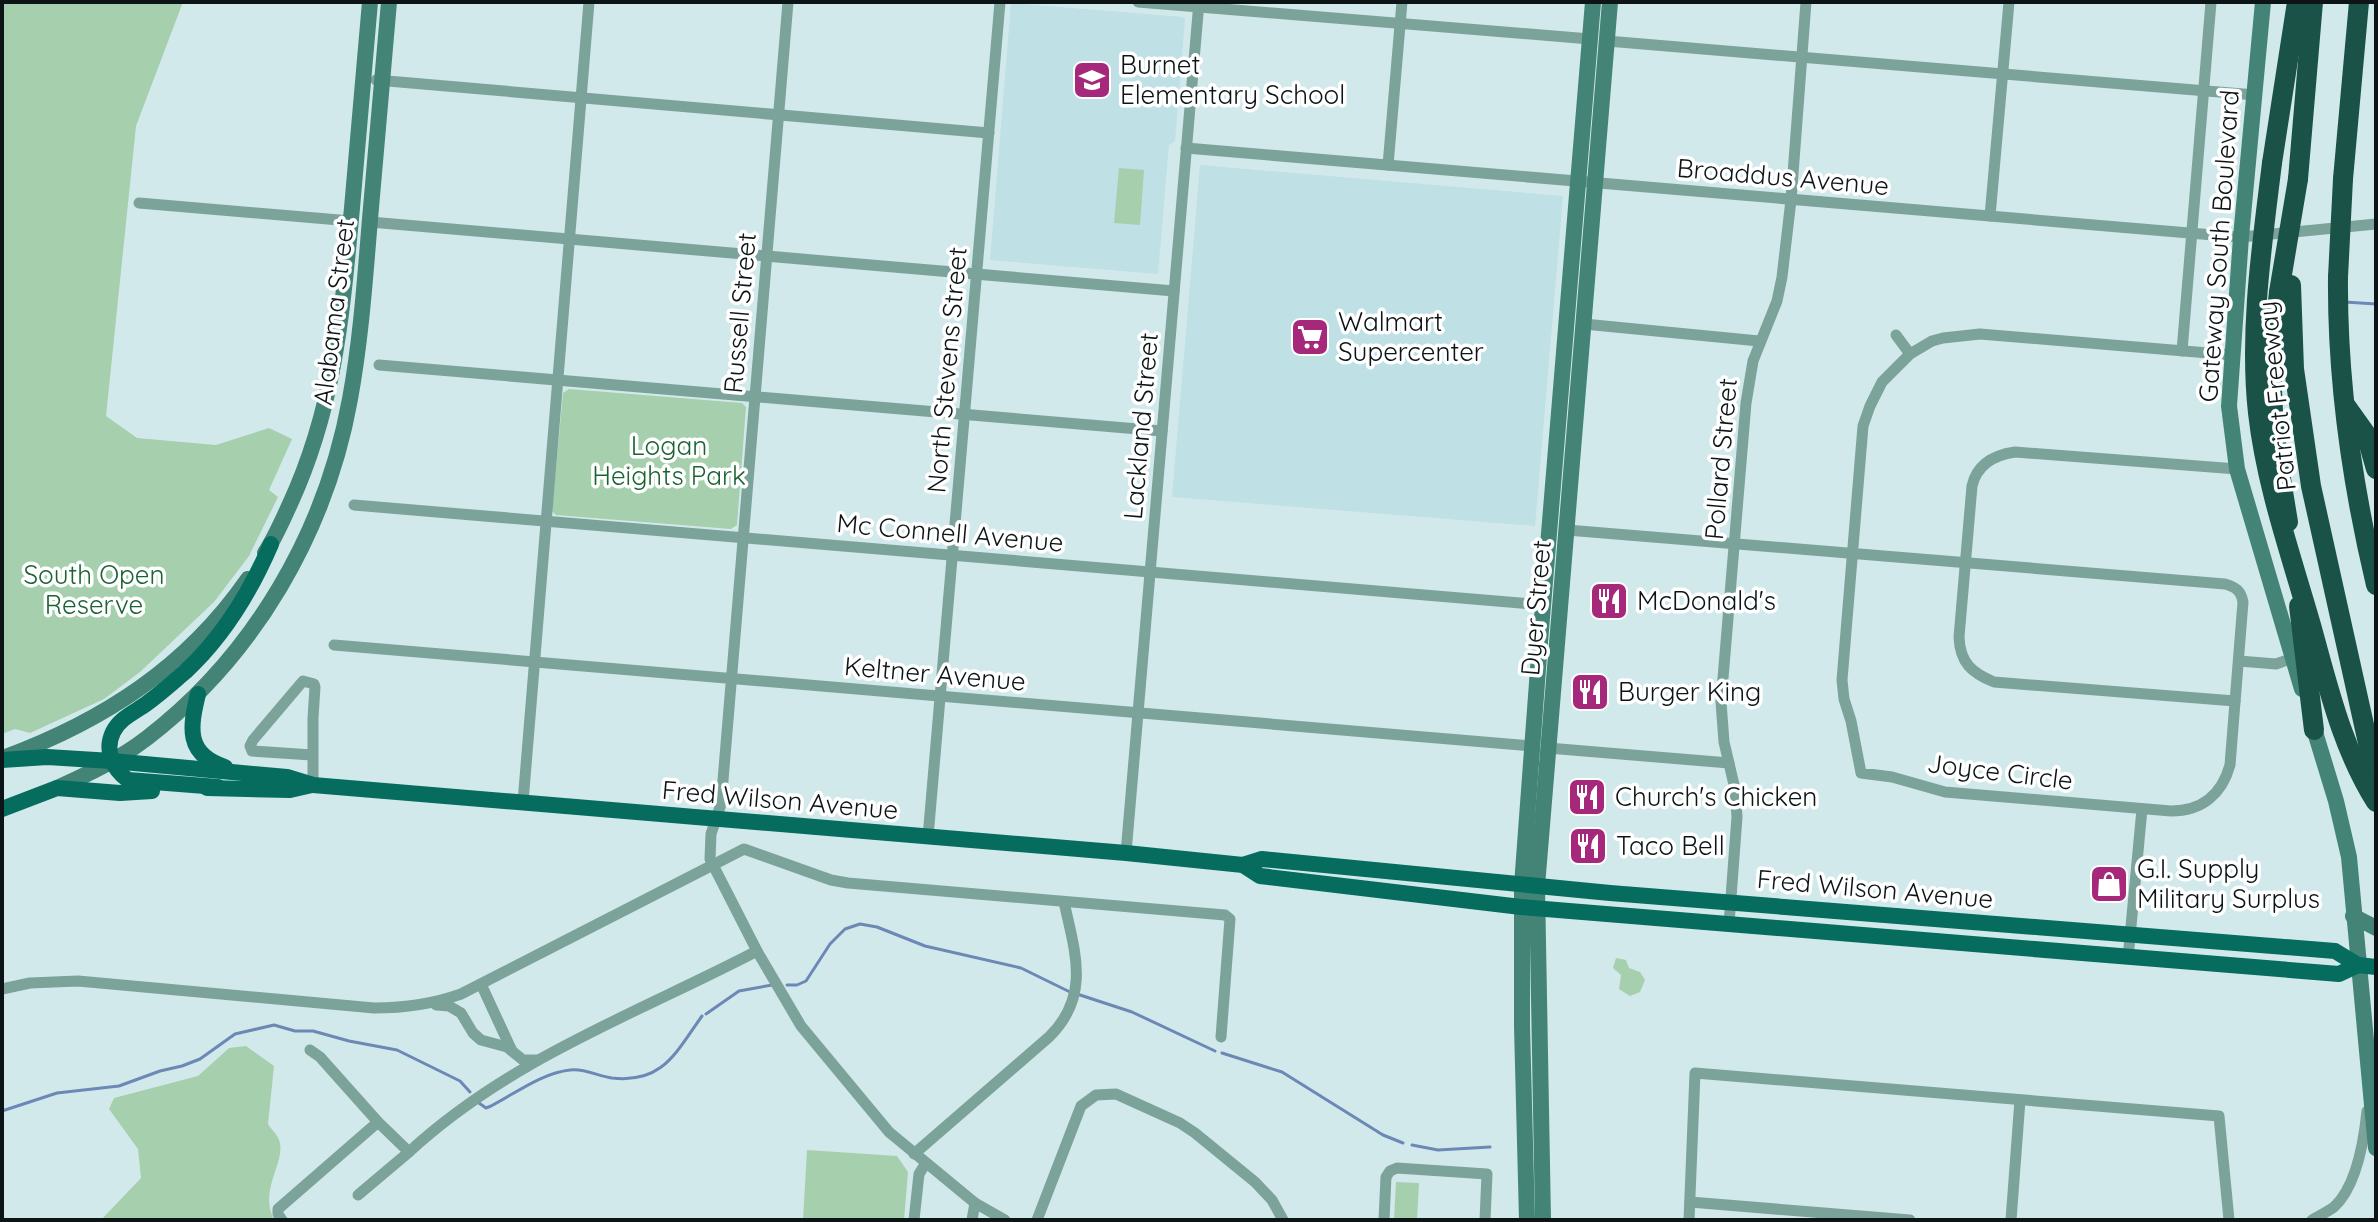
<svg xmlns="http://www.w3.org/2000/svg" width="2378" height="1222" font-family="Quicksand,sans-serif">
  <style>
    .built { fill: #bfe0e4 }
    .green { fill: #a5cfad }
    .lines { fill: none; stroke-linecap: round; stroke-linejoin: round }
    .stream { stroke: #6c88b5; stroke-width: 3 }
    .street { stroke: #7ca39a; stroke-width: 11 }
    .secondary { stroke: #448476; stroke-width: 16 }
    .primary { stroke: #066c5d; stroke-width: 16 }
    .highway { stroke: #1a5248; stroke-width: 20 }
    .highway-bridge { stroke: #1a5248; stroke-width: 20 }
    .labels { text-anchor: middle; stroke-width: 7; stroke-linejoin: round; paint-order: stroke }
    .poi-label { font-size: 26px; fill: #0c1415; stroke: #fff; text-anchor: start }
    .street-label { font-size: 26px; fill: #0c1415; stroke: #fff }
    .park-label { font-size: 26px; fill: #1a6332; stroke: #fff }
  </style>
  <rect width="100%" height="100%" fill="#d2e9ec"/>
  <g class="built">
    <path d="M1011,3L1183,17L1185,19L1175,141L1169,145L1158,274L990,260Z"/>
    <path d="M1200,165L1563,196L1535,526L1172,497Z"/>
  </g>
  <g class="green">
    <path d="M2,2H183L136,126L106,416L137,438L216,445L269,428L292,439L269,490L278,497L249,556L214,602L140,672L104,699L30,733L15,729L2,734Z"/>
    <path d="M1119,168L1144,170L1140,225L1114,223Z"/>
    <path d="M569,389L742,403L746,407L737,525L731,529L556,515L552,511L563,393Z"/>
    <path d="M1616,958L1626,960L1629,968L1640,972L1645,980L1640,992L1630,996L1619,989L1621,975L1613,968Z"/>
    <path d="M246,1046L274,1066L268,1124C271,1129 277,1134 279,1140C287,1162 258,1189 274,1220H101L141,1178L138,1149L109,1109L114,1098L198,1076L229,1048Z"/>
    <path d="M807,1150L897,1156L908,1172L904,1220H803Z"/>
    <path d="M1396,1182L1419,1183L1417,1220H1394Z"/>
  </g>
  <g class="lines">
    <g class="stream">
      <path d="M2345,302L2376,304"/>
      <path d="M787,985H797L806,981L830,944L845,929L860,924L877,927L925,946L1021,968L1070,992"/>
      <path d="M1077,994L1132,1012L1215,1051"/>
      <path d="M706,1014L739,991L772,985"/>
      <path d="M1222,1053L1282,1072L1383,1135L1403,1143"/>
      <path d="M479,1103L486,1108L491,1106C516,1093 542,1073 570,1070C584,1068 598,1076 612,1078C663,1084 676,1052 702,1016"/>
      <path d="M2,1111L57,1093L119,1086L160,1071L182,1066L200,1059L235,1034L274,1025L295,1031H313L349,1041L397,1050L460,1081L470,1092"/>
      <path d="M1412,1145L1438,1150L1490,1147"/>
    </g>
    <g class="street">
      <path d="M788,2L721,804L711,834L710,859L757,951L801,1026L889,1132L975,1203L1005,1220"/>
      <path d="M1138,2L1590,39"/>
      <path d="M1607,41L2255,95"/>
      <path d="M376,80L989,133"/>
      <path d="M1186,148L2225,236L2241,237L2376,224"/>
      <path d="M1388,165L1402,2"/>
      <path d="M139,203L351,221"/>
      <path d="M1990,216L2009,2"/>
      <path d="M370,222L1174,291"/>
      <path d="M1584,324L1759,341"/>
      <path d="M1896,335L1910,354"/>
      <path d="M2182,351L2211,2"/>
      <path d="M379,365L1162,431"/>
      <path d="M354,505L1543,605"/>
      <path d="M1567,530C1786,547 2006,567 2225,584C2236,587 2241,591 2243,602L2230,765C2222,794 2202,811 2171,811L1945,792L1892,777L1861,773L1851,721L1844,699L1842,680L1863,426L1870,406L1882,382L1910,354L1932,341L1943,338L1980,334L2232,355"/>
      <path d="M334,645L1532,746"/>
      <path d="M2239,661L2276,664L2293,658"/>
      <path d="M2235,701L1994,682C1972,673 1960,663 1959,637L1972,486C1977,464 1994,455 2015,452L2237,469"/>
      <path d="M1548,748L1729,763"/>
      <path d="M312,755L252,751L250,746L253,740L303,681L314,684L315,687L313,718V785"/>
      <path d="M523,802L589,2"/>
      <path d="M928,837L1000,2"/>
      <path d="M1126,853L1199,2"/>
      <path d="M1729,924L1737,817L1735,789L1724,742L1721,702L1746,403L1753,361L1777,301L1782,277L1791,200L1806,2"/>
      <path d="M2128,958L2142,809"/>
      <path d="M481,984L512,1051"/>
      <path d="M2,989L30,983L78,981L374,1008C404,1008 433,1004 461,994L744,849L831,880L848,883L1225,915L1230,919L1221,1037"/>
      <path d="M436,1005L449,1006L461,1013L473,1033L481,1040L507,1047L523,1060H536"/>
      <path d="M310,1050L320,1057L378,1122L409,1152C511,1058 636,1014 757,951"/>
      <path d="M914,1154L1049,1037C1091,996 1075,952 1064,902"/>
      <path d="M358,1195L409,1152"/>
      <path d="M1690,1202L1910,1220"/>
      <path d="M282,1220L278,1214V1209L378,1122"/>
      <path d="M914,1220L919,1174L926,1163"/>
      <path d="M972,1220L975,1203"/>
      <path d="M1037,1220L1081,1106L1096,1095L1116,1094L1180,1123L1195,1133L1255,1182L1272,1200L1283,1220"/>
      <path d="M1384,1220L1386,1177L1390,1171L1397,1168L1487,1174L1485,1220"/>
      <path d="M1689,1220L1695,1073L2219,1116L2229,1220"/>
      <path d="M2011,1220L2020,1100"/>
      <path d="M2312,1220C2319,1216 2327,1212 2334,1207C2357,1186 2364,1140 2367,1111"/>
    </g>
    <g class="secondary">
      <path d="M2263,2L2241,237L2229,406L2237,469L2302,689"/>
      <path d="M265,553C275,538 282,521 290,504C335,406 342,314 352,208C358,140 364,71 370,2"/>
      <path d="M2311,719L2336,801L2349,857L2376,1148"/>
      <path d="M3,758C103,721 186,668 248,579"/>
      <path d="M57,788C88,774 120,759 147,738C254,656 326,532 350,399C361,339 365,279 370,219C376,147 383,74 389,2"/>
      <path d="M2353,916L2376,928"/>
      <path d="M1527,1220L1522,1026V885L1540,642L1593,2"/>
      <path d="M1543,1220L1537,886L1610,2"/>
    </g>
    <g class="primary">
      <path d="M198,694C190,727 185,754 225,767"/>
      <path d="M2,760L47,757L112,761L287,777L313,785L1126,853L1243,865L1260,876L1521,907L2339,974L2358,965"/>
      <path d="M218,787L128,780C113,769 104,751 113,732C120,718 135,712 146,704C160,694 172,683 185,672C224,636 250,593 271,544"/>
      <path d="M207,788L290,790L312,785"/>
      <path d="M2,809L57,788L120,793L152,791"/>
      <path d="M1243,865L1262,859L1610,893L2335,951L2358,965L2376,967"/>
    </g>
    <g class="highway">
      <path d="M2272,163L2297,2"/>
      <path d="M2298,179L2313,2"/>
      <path d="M2343,179L2359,2"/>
      <path d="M2338,277C2337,381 2352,484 2376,585"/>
      <path d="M2291,285L2294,369L2311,486L2376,779"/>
      <path d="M2279,292C2276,319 2272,346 2272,373C2271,423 2280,473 2288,522"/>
      <path d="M2346,406L2366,434L2376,469"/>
      <path d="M2299,606L2314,730"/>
    </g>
    <g class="highway-bridge">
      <path d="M2272,163C2262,245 2249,331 2258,413C2266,485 2291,555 2311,625C2328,686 2342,748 2376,802"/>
      <path d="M2338,277L2343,179"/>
      <path d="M2279,292L2298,179"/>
    </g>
  </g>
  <defs>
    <symbol id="school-square" viewBox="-11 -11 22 22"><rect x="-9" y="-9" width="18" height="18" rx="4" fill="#a5287a" stroke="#fff"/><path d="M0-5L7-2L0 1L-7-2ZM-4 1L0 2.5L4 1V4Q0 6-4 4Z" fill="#fff"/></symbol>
    <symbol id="supermarket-square" viewBox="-11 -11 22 22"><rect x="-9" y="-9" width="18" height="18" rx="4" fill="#a5287a" stroke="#fff"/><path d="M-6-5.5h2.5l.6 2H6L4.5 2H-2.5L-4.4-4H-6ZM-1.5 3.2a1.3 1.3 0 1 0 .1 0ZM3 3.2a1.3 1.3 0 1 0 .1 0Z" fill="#fff"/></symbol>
    <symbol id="restaurant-square" viewBox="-11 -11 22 22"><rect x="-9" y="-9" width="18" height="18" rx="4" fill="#a5287a" stroke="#fff"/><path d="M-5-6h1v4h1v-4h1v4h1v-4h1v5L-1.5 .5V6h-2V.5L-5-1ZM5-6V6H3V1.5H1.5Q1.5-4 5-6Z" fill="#fff"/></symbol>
    <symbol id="shop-square" viewBox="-11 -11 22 22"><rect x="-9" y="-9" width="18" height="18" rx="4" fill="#a5287a" stroke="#fff"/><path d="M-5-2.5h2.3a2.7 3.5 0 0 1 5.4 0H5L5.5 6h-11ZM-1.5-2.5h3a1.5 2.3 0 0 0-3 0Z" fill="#fff"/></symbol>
  </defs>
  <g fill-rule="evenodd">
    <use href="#school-square" x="1070" y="58" width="44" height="44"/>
    <use href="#supermarket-square" x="1288" y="315" width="44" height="44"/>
    <use href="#restaurant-square" x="1587" y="579" width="44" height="44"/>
    <use href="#restaurant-square" x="1568" y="670" width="44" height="44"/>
    <use href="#restaurant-square" x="1565" y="775" width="44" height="44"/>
    <use href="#restaurant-square" x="1566" y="824" width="44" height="44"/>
    <use href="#shop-square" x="2087" y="862" width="44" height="44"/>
  </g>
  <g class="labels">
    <g class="poi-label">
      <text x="1120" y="74">Burnet<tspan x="1120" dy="30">Elementary School</tspan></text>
      <text x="1338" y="331">Walmart<tspan x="1338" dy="30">Supercenter</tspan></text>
      <text x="1637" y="610">McDonald's</text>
      <text x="1618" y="701">Burger King</text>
      <text x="1615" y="806">Church's Chicken</text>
      <text x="1616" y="855">Taco Bell</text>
      <text x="2137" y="878">G.I. Supply<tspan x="2137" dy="30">Military Surplus</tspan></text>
    </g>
    <g class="street-label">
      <text transform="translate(1783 177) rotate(5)" y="9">Broaddus Avenue</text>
      <text transform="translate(2219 246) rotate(-86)" y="9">Gateway South Boulevard</text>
      <text transform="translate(334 312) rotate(-83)" y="9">Alabama Street</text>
      <text transform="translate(740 313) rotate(-85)" y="9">Russell Street</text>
      <text transform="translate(947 370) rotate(-85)" y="9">North Stevens Street</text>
      <text transform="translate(2277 396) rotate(-96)" y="9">Patriot Freeway</text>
      <text transform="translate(1141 426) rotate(-85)" y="9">Lackland Street</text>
      <text transform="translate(1721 459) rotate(-85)" y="9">Pollard Street</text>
      <text transform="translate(950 533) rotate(5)" y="9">Mc Connell Avenue</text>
      <text transform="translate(1536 608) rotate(-85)" y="9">Dyer Street</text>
      <text transform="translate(935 674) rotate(5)" y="9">Keltner Avenue</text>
      <text transform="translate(2000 772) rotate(7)" y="9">Joyce Circle</text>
      <text transform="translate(780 800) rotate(5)" y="9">Fred Wilson Avenue</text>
      <text transform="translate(1875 889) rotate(5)" y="9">Fred Wilson Avenue</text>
    </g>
    <g class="park-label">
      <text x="669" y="455">Logan<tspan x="669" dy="30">Heights Park</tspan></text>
      <text x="94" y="584">South Open<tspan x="94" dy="30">Reserve</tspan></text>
    </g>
  </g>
  <rect width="2378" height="1222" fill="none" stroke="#0c1415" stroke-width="8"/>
</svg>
